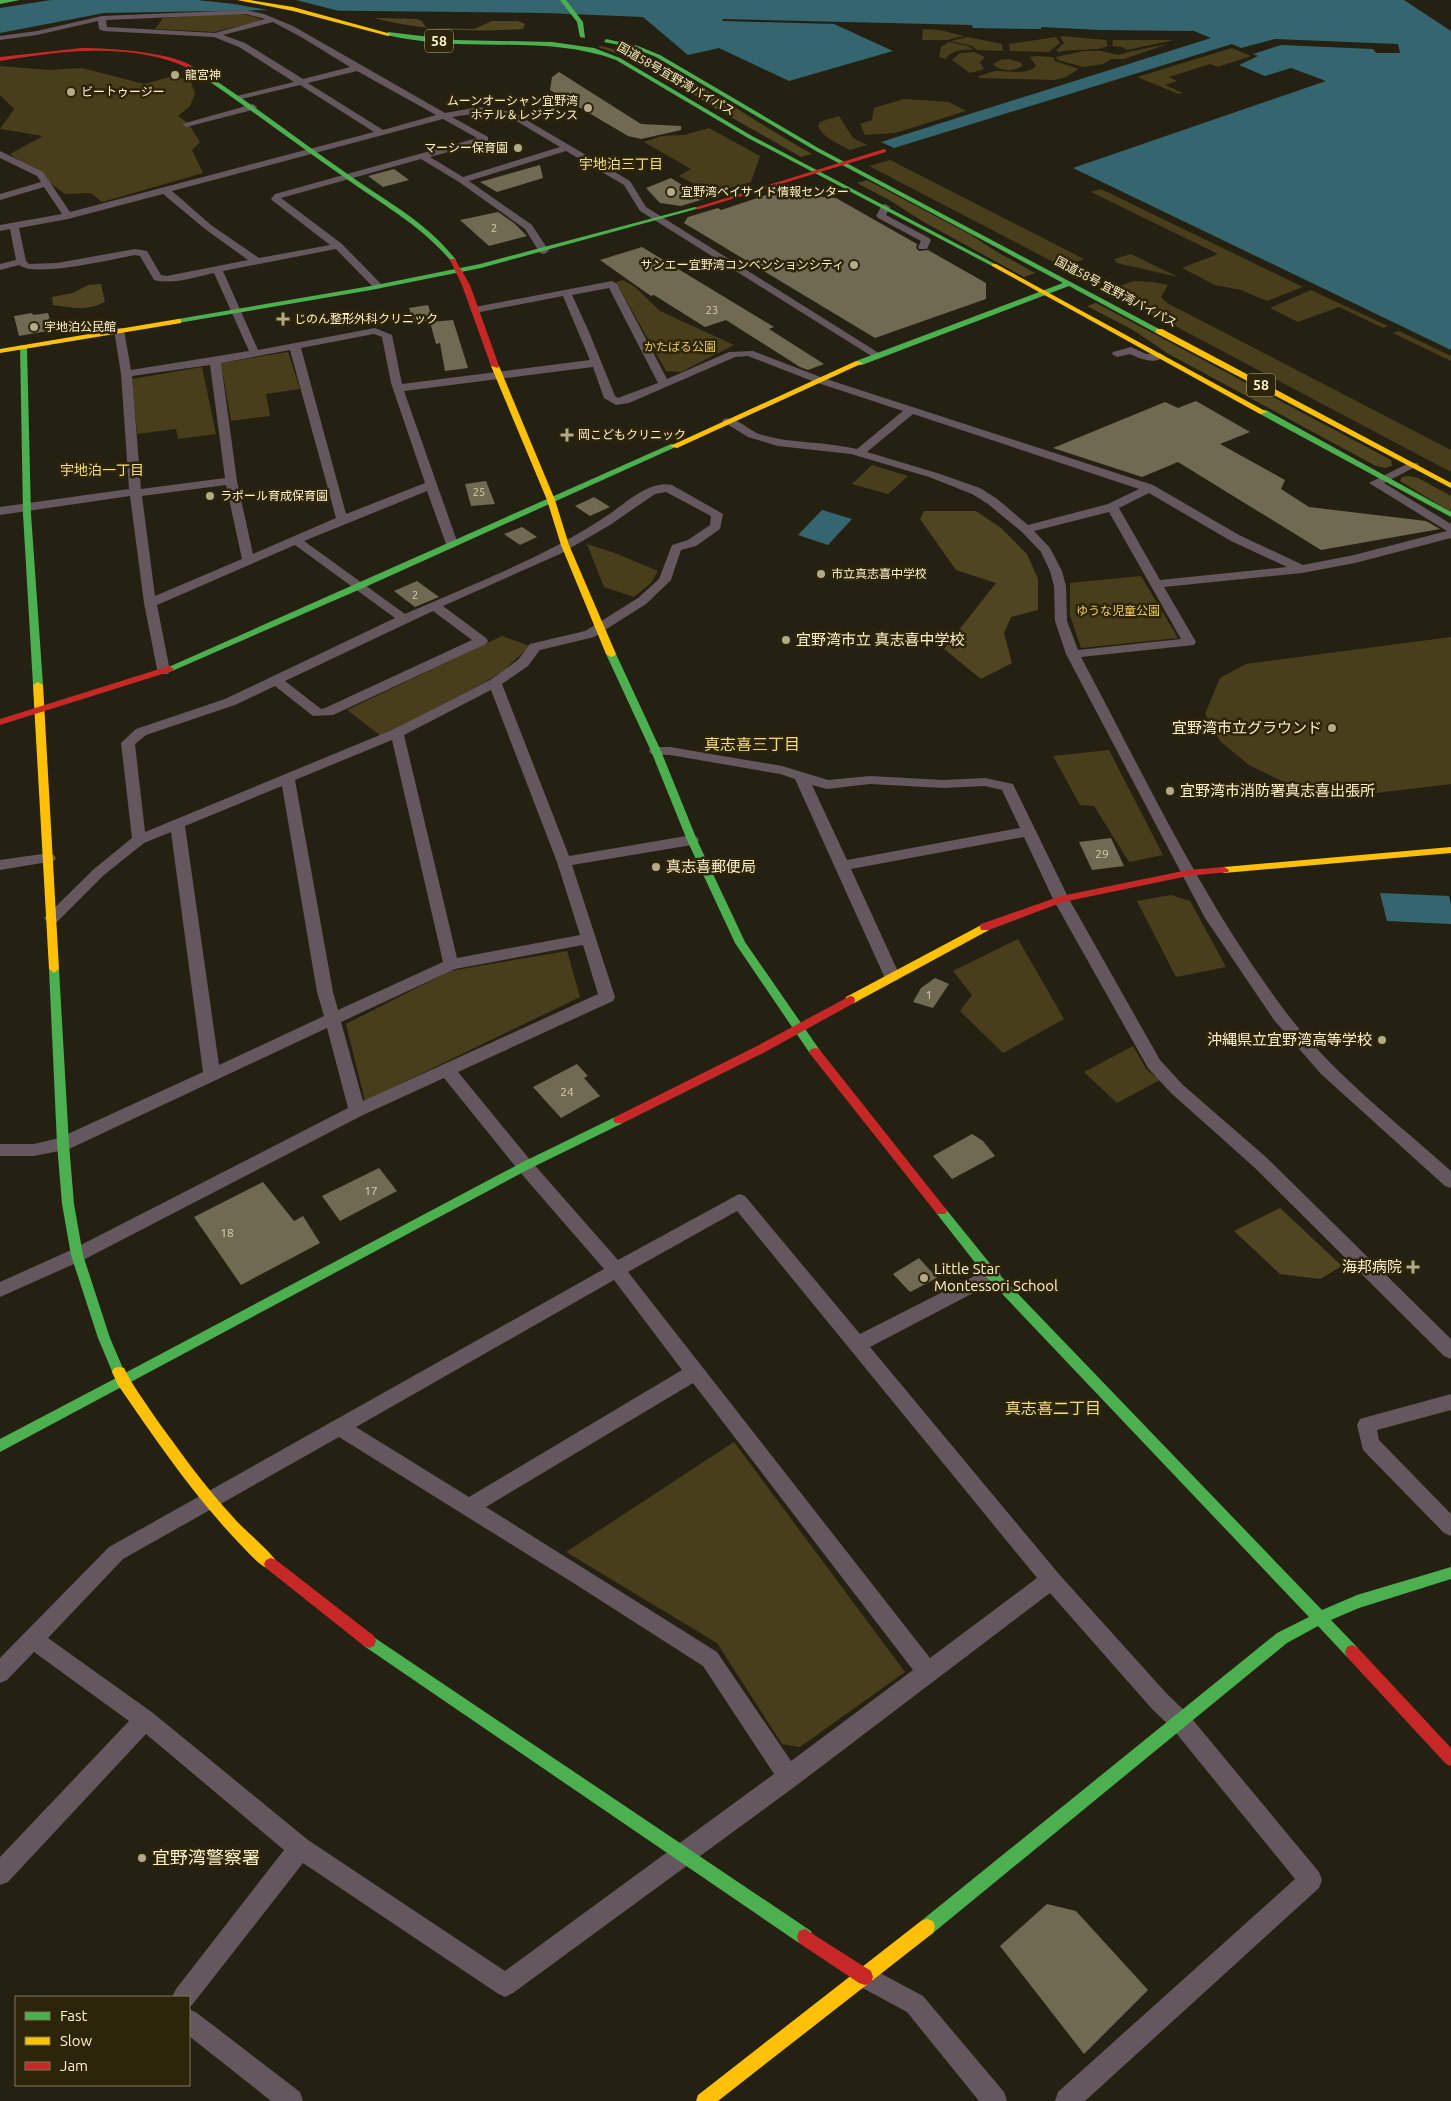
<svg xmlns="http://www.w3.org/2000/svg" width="1451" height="2101" font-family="Ubuntu,'Noto Sans JP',sans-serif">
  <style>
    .green { fill: #483e1b }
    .forest { fill: #504521 }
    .water { fill: #35666f }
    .pier { fill: #252112 }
    .building { fill: #706a53 }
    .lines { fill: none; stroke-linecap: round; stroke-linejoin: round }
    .street { fill: #64575e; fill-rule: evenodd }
    .fast { fill: #4caf50; fill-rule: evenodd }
    .slow { fill: #ffc107; fill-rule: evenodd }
    .jam { fill: #c62828; fill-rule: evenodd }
    .poi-dot { fill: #b3aa8a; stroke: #2d250a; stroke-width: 2 }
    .labels { text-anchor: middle; stroke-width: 5; stroke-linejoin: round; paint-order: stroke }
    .far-number-label { font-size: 11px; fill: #dbd1ad }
    .far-poi-label { font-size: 12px; fill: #fff3cb; stroke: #2d250a; text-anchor: start }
    .far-street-label { font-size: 12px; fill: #fff3cb; stroke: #2d250a }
    .far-park-label { font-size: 12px; fill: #efcd53; stroke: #2d250a }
    .number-label { font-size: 12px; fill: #dbd1ad }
    .shield { fill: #2d250a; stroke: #c0b591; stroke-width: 1 }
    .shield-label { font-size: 14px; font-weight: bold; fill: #fff3cb }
    .far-neighbourhood-label { font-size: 14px; fill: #f5dc89; stroke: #2d250a }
    .poi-label { font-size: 15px; fill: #fff3cb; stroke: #2d250a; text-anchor: start }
    .neighbourhood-label { font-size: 16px; fill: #f5dc89; stroke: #2d250a }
    .near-poi-label { font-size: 18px; fill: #fff3cb; stroke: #2d250a; text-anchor: start }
  </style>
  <rect width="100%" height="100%" fill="#252112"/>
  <g class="green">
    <path d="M221,14H243L261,19L259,21L215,32L155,29L163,18Z"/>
    <path d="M923,29L940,30L964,36L947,40H922Z"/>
    <path d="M1063,36L1106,40L1108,46C1093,52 1075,48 1059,52L1056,50L1064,43L1060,37Z"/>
    <path d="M967,37L1002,44L1003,51L977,50L972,46L951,41Z"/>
    <path d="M1056,37L1060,43L1049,52L1010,51L1009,44Z"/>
    <path d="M1113,40H1174L1127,50L1122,47L1112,46Z"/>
    <path d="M949,42L968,46L973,50C963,49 951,50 946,59L939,57L941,47Z"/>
    <path d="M1168,44L1124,59H1111L1103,64L1083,67L1058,60L1056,57L1084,51H1101L1119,55L1128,52Z"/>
    <path d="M1232,48L1251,56L1218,67L1210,64L1169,77L1177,81L1165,85L1183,93L1179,94L1137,77Z"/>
    <path d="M974,52L985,57L980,62L984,69L970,73L952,60L960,53Z"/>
    <path d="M1036,56L1053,57L1055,61L1079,69L1066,77L1054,80L979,78V76C984,75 990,72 996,71C1009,70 1026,76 1036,66L1030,57Z"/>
    <path d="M1009,59L1020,62L1023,65C1015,72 1000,72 993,64L1000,60Z"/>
    <path d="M0,66L49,70L82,68L144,84L173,76L190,80L195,93L190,106L178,116L188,123L200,142L192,150L203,173L102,202L91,193L65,194L10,154L43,136L0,129L14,109L0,95Z"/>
    <path d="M904,99L949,102L966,111L895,133L865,135L860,124L872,120L874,108Z"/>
    <path d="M839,116L853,138L867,145L850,150C839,144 823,138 818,126L820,122Z"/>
    <path d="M709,128L760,156L751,182L712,193L679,176L691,169L644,142L661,136L684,135Z"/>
    <path d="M890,160L1084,259L1063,267L869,166Z"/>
    <path d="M1101,189L1303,287L1267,301L1241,290L1215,285L1182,268L1218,254L1091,192Z"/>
    <path d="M1131,254L1178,277L1117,263L1114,259Z"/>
    <path d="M623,280L635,287L660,311L734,345L681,372L666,371L616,282Z"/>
    <path d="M1134,281L1153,282L1168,285L1161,297L1167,303L1451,450V472L1107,290Z"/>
    <path d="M1311,290L1388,326L1383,328L1339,307L1298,322L1270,308Z"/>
    <path d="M1399,331L1451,356V361L1393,333Z"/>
    <path d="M288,352L300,389L266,394L270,416L231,421L221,363Z"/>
    <path d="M202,367L216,434L178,439L176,429L137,434L132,379Z"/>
    <path d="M872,465L908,476L888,494L852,484Z"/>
    <path d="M587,544L615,553L658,571L651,583L634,597L604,587Z"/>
    <path d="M1141,576L1178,638L1081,648L1070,615V583Z"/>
    <path d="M502,636L530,646L504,670L485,682L381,736L347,710Z"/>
    <path d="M1451,637V784L1334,798L1292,786L1249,765L1220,741L1205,714L1220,678L1246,664Z"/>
    <path d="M1109,750L1163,855L1129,862L1094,806L1080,805L1053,756Z"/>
    <path d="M1171,895L1190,901L1226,967L1176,977L1137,901Z"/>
    <path d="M1018,939L1064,1019L1003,1053L960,1011L972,995L953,971Z"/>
    <path d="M567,951L580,997L365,1101L346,1024L450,971Z"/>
    <path d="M1133,1046L1147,1070L1160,1080L1117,1103L1084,1072Z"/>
    <path d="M734,1442L905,1672L800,1747L782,1744L717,1643L566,1552Z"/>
  </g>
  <g class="forest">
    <path d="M374,18L416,19L422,21L426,28L474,29L492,21H518L525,24L523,29C471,32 424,31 374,18Z"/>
    <path d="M600,46C676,61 744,117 812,154L801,157L713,107L644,63L598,47Z"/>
    <path d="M867,180L971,235L997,252L1035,273L1024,277L922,221L891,201L857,183Z"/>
    <path d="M101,284L105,302C87,311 72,308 53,305L52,297L73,293L88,285Z"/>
    <path d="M1096,303L1391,460L1392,466L1385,468L1376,466L1167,353L1133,330L1087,306Z"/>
    <path d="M1409,476L1418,478L1451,496V512L1400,481L1402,477Z"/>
    <path d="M924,511H976L1001,528L1027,554L1038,579V610L1011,617L1004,633L1012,663L981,679L944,649L996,583L956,570L920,519Z"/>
    <path d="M1280,1208L1342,1266L1320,1279L1280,1274L1234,1231Z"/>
  </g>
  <g class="water">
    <path d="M51,0H1404L1451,31V350L1073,168L1326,81L1291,68L1265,76L1239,65L1258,56L1253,54L1281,45L1373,49L1376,53H1400L1398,44L1275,39L1241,48L1232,44L894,148L881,142L1211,38L1194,31L1101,30L1041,27V29L973,28L972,25L723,19L722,21L834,24L893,51L789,81L719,48L688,55L643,17L546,13L274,10L104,13L0,33V8Z"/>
    <path d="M822,510L852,519L828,545L798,535Z"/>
    <path d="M1380,893L1449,896L1451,905V924L1387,921Z"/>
  </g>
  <path class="pier" d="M197,0H296L343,12L338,14L284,13L234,4Z"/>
  <g class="building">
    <path d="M559,72L641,124L681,126V130L641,139L628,136L550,90L552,77Z"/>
    <path d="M540,165L543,178L497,192L480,182Z"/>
    <path d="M394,169L409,180L383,187L368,176Z"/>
    <path d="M671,178L704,199L681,206L660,203L646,188Z"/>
    <path d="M772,193L836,198L917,244L916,248L919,251L928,250L986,283V299L875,338L684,223L688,217L718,208L721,210Z"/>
    <path d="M498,212L514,223L527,236L489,246L460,220Z"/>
    <path d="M642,247L774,327L769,329L824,364L808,370L800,367L726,320L705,327L654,295L651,296L600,260Z"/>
    <path d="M428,305L433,320L414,323L409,308Z"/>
    <path d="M32,313L33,315L48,313L53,330L19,336L14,316Z"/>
    <path d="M453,320L468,368L445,371L440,343L436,344L430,322Z"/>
    <path d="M1196,401L1250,432L1220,444L1285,480L1281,489L1309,507L1426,521L1440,529L1321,550L1178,462L1142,477L1053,448L1165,402L1178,408Z"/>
    <path d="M486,481L495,504L471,506L465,484Z"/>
    <path d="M594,497L610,507L590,516L575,506Z"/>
    <path d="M522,527L537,537L520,545L504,534Z"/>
    <path d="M417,581L439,597L415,607L394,591Z"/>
    <path d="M1111,838L1124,866L1092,870L1079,842Z"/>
    <path d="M935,978L949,984L933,1008L913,1002L921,988Z"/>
    <path d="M577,1064L588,1076L584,1078L600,1096L561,1118L533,1087Z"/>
    <path d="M972,1134L983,1141L995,1156L952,1179L933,1156Z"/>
    <path d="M379,1168L397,1191L340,1221L322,1196Z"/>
    <path d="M263,1182L294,1221L303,1216L320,1243L241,1285L194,1217Z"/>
    <path d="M919,1258L937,1278L910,1292L893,1274Z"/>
    <path d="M1047,1904L1076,1911L1148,1990L1084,2054L1000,1946Z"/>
  </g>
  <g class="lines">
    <g class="street">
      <path d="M246,10L264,14L293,26L445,113L479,107L513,112L630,181L646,207L882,355L877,358L873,357L640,211L624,185L566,151L469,181L532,225L549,251L544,254L540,253L525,229L459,182L421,159L281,198L342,244L383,286L378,289L374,288L336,249L223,271L258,350L375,328L392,335L402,384L590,360L563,296L475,313L470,310L475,307L612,281L617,284L667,379L729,352L753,351L823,378L1153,485L1239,535L1303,565L1354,555L1447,531L1369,483L1409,463H1417L1419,465L1384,483L1451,524V538L1355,563L1302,573L1164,587L1196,642L1194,645L1081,657C1145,777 1203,902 1285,1011C1331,1072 1394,1120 1451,1171V1188L1445,1186L1321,1074L1274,1020L1205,918L1066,654L1055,621L1054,586L1050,571L1041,552L1022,532L988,504L972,494L929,477L851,454L778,446L748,437L722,421L724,419C736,416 748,430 759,434C791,444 825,441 857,449L903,411L815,382L748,356L735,357L629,403L616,405L604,398L593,367L404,391L458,544L452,548L446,544L427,491L304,541L405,614C473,584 546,557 608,515C626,503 649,480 672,485L723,514L720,529L696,546L681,550L671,580L646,604L594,637L540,650L528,666L502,684L569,856L692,835L697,837L699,840L697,843L692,845L572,865L615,997L613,1001L458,1072L531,1161L618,1260L739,1194L745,1196L860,1334L986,1270L992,1268L998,1270L1001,1275L998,1280L870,1347L1058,1573L1168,1695L1188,1714L1319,1872L1322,1880L1319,1888L1085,2101H1055L1058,2092L1295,1879L1172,1728L1152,1709L1050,1593L797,1785L513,1993L505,1997L497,1993L303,1863L192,2005L189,2007V1997H172L176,1989L284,1850L146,1734L8,1882L0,1885V1857L129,1721L34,1652L7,1680L0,1683V1658L109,1547L604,1269L519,1171L444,1078L363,1115L83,1260L0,1297V1282L71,1250L348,1108L327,1028L69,1149L34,1156H0V1144H34L59,1138L203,1072L171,832L144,843L104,875L57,922H47L44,918L94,869L132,838L121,743L136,729L225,699L395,618L295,545L157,605L170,671L168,674H158L144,603L130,496L0,515V507L129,489L121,374L114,330L115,328H123L124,330L131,370L249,351L214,273C195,277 173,285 154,280L140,256L135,255C113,259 34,278 19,265L0,270V264L16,260L10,229L0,231V225L62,214L44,187L0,200V194L41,182L37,176L0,158V151L43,172L70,212L374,132L300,85L237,100V96L294,82L239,47L214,37L103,31L99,29L98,21L37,35L0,40V36L37,31L102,16ZM246,14L265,19L215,33L107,27L106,20ZM273,22L301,37L350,67L303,79L245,43L223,35ZM357,71L436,115L383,130L308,83ZM479,113L508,116L560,147L463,177L430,157L488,141V137L452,117ZM443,119L477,138L275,194L271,199L273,201L330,245L259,258L211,225L172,191ZM163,194L205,229L248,260L167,276L161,275L147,251L135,249L57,263L29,264L26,261L19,228L68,219ZM609,288L658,383L618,398L615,396L589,332L572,295ZM374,334L382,337L391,383L425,483L346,514L301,348ZM290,350L336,518L253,554L237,481L221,363ZM210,365L225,478L141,489L132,376ZM913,414L1139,489L1108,504L1028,525L996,498L980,488L937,473L867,452ZM226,485L242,559L155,596L142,496ZM666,492L711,516L710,525L688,540L672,545L659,579L638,598L595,625L585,631L530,644L518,660L490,680L392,730L145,832L135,744L146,735L235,705L275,686L313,716L333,715L486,644L488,641L486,638L443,606L560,554L610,525L655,494ZM1149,493L1231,541L1287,567L1160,580L1119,508ZM1109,512L1181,639L1078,650L1067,621L1066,586L1062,571L1050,548L1034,531ZM433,611L472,640L325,708L321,709L285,681ZM491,690L557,862L580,935L457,958L404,735ZM392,740L443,962L338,1010L333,992L295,780ZM282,786L317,992L324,1016L219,1065L185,826ZM583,945L598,994L363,1101L341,1022L455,969ZM737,1211L1037,1578L930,1658L628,1272ZM614,1280L682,1370L469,1497L356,1427ZM693,1383L913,1670L791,1761L717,1652L486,1507ZM339,1437L575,1584L703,1666L774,1774L505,1971L308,1840L153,1713L48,1638L123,1559Z"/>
      <path d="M253,104L257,107L256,109L186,127L182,124Z"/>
      <path d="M885,204L890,207L886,215L929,238L931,240L927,249H919L918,247L921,241L878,218L876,216L882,205Z"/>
      <path d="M1131,347L1146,354L1160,353L1165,356C1156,365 1140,359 1130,354L1117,357L1112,354L1113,352Z"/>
      <path d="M656,747H670L782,766L828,780L870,776L943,780L985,778L1013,784L1069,899L1160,1060L1183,1085L1267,1158L1451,1339V1359L1444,1356L1255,1168L1171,1093L1148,1068L1053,899L1024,837L851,869L900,976L898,980L892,981L886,980L884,976L795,779L780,774L670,755L651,754L649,751L651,748ZM870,784L943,788L985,786L1002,790L1020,828L847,860L812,785L827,789Z"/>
      <path d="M49,853L54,855L56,858L54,861L0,870V860Z"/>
      <path d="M1451,1394V1410L1377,1430L1379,1440L1451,1514V1536L1444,1533L1363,1450L1357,1425L1360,1419L1367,1417Z"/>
      <path d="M865,1965L923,1996L1004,2092L1007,2101H979L907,2012L857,1985L853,1977L857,1969Z"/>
      <path d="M189,2009L197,2013L300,2092L303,2101H271L189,2036Z"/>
    </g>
    <g class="fast">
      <path d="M0,0H20L0,4Z"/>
      <path d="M560,0H566L583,22L585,38L580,37L577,22Z"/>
      <path d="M388,32L455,40L552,42L594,48L620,58L752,136L997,265L992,266L748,138L616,60C565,41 511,46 458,44C434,43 409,40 386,35Z"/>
      <path d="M606,39L638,46L660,55L820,149L1163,331L1156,333L1069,286L862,365H856V361L1063,283L816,151L656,57L634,48L604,42Z"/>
      <path d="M192,68H196C249,101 298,140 349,175C387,202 428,223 456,260L455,261H451C421,225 381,204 344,177C293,142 244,104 192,70Z"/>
      <path d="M695,207L700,208L481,268L371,290L178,323L174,321L178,319L371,286L480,264Z"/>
      <path d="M20,345L27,347L31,514L43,685L38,688L33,685L23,514Z"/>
      <path d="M1260,410H1266L1451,512V517L1260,414Z"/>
      <path d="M671,444L678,446L363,588L172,671L169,672L164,669Z"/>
      <path d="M611,651L616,654L661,751L697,840L745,942L819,1049L821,1052L819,1055H811L735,943L687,840L651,751L606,654Z"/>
      <path d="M54,965L59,969L69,1144L74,1204L83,1255L110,1338L125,1373L521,1163L615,1117H623L625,1120L623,1123L529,1169L0,1452V1439L118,1377L114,1376L98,1338L71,1255L62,1204L57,1144L49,969Z"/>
      <path d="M941,1206L945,1208L996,1271L1322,1610L1357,1595L1451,1567V1579L1359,1608L1331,1620L1357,1647L1359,1652L1357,1657L1352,1659L1347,1657L1318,1626L1287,1643L933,1933L927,1935L921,1933L919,1927L921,1921L1277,1633L1309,1617L988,1279L937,1214L935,1211L937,1208Z"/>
      <path d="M369,1634L811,1931L813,1937L811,1943L805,1945L799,1943L364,1646L362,1641L364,1636Z"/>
    </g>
    <g class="slow">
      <path d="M237,0H250L293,7L391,34L388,36L293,11Z"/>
      <path d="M992,264H996L1267,412L1260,414L992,266Z"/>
      <path d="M178,319H181V323L0,353V349Z"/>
      <path d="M1156,329H1162L1451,483V488L1156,333Z"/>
      <path d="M856,361L863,363L677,448L670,446Z"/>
      <path d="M492,364L499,366L555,500L569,545L616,654L614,656L611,657L606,654L561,545L547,500L491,366Z"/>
      <path d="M38,682L43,685L59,969L54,973L49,969L33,685Z"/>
      <path d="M1451,847V853L1224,873L1219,870L1224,867Z"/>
      <path d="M985,923L989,924L990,927L989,930L854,1003L850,1004L845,1000L846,997Z"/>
      <path d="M119,1367L124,1368C133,1387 146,1403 157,1420C181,1453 205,1487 233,1517C243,1529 273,1553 278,1564L276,1568L271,1570C259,1566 248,1552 239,1543C193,1495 156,1440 118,1385L112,1372L114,1368Z"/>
      <path d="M927,1919L933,1921L935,1927L933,1933L718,2101H696L698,2095L921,1921Z"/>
    </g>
    <g class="jam">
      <path d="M82,48C111,48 175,52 197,69L192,70C134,41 61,51 0,61V57Z"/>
      <path d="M884,149L886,150V152L699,209L694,208Z"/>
      <path d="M451,259H455L470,285L499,366L498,368L491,366L462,285L450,260Z"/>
      <path d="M169,666L174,669L172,671L0,725V719Z"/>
      <path d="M1224,867L1229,870L1228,872L1188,876L1063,902L989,930H981L980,927L981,924L1061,896L1188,870Z"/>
      <path d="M850,996L854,997L855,1000L854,1003L765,1052L623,1123H615L613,1120L615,1117L757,1046Z"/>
      <path d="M815,1048L819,1049L945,1208L947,1211L945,1214H937L811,1055L809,1052L811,1049Z"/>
      <path d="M271,1558L276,1560L374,1636L376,1641L374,1646L369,1648L364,1646L266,1568L264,1564L266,1560Z"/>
      <path d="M1352,1645L1357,1647L1451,1748V1766L1446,1764L1347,1657L1345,1652L1347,1647Z"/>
      <path d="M805,1929L871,1971L873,1977L871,1983L865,1985L859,1983L799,1943L797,1937L799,1931Z"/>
    </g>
  </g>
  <g class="poi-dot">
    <circle cx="175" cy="75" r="5"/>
    <circle cx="71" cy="92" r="5"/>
    <circle cx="588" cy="108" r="5"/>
    <circle cx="518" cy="148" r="5"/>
    <circle cx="671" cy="192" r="5"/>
    <circle cx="854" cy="265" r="5"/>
    <path d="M280.5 311.5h5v5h5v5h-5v5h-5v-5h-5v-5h5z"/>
    <circle cx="34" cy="327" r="5"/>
    <path d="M564.5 427.5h5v5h5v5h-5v5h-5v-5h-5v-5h5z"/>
    <circle cx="210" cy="496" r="5"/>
    <circle cx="821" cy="574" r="5"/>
    <circle cx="786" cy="640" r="5"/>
    <circle cx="1332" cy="728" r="5"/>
    <circle cx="1170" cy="791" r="5"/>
    <circle cx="656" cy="867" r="5"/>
    <circle cx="1382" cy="1040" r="5"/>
    <path d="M1410.5 1259.5h5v5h5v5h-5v5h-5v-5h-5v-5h5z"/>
    <circle cx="924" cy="1278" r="5"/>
    <circle cx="142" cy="1858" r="5"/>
  </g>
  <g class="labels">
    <g class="far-number-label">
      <text x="494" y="232">2</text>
      <text x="712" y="314">23</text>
      <text x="479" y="496">25</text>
      <text x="415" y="599">2</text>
    </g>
    <g class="far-poi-label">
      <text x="185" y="79">龍宮神</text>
      <text x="81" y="96">ビートゥージー</text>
      <text x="578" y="105" text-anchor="end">ムーンオーシャン宜野湾<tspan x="578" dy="14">ホテル＆レジデンス</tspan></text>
      <text x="508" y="152" text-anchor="end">マーシー保育園</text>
      <text x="681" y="196">宜野湾ベイサイド情報センター</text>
      <text x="844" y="269" text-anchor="end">サンエー宜野湾コンベンションシティ</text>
      <text x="294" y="323">じのん整形外科クリニック</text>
      <text x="44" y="331">宇地泊公民館</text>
      <text x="578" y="439">岡こどもクリニック</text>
      <text x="220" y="500">ラポール育成保育園</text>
      <text x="831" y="578">市立真志喜中学校</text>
    </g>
    <g class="far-street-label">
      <text transform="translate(676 79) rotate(30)" y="4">国道58号宜野湾バイパス</text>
      <text transform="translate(1116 292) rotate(28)" y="4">国道58号 宜野湾バイパス</text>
    </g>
    <g class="far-park-label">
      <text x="680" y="351">かたばる公園</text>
      <text x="1118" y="615">ゆうな児童公園</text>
    </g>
    <g class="number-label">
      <text x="1102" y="858">29</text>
      <text x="929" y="999">1</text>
      <text x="567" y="1096">24</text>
      <text x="371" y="1195">17</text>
      <text x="227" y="1237">18</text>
    </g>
    <g class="shield">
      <rect x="425" y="29.5" width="28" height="23" rx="4"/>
      <rect x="1247" y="373.5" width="28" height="23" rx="4"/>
    </g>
    <g class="shield-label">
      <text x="439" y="46">58</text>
      <text x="1261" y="390">58</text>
    </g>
    <g class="far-neighbourhood-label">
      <text x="621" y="169">宇地泊三丁目</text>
      <text x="102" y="475">宇地泊一丁目</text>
    </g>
    <g class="poi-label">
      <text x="796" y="645">宜野湾市立 真志喜中学校</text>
      <text x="1322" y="733" text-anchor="end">宜野湾市立グラウンド</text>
      <text x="1180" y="796">宜野湾市消防署真志喜出張所</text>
      <text x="666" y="872">真志喜郵便局</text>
      <text x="1372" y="1045" text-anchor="end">沖縄県立宜野湾高等学校</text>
      <text x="1402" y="1272" text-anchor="end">海邦病院</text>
      <text x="934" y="1274">Little Star<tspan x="934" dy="17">Montessori School</tspan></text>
    </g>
    <g class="neighbourhood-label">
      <text x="752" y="750">真志喜三丁目</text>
      <text x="1053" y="1414">真志喜二丁目</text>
    </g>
    <g class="near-poi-label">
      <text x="152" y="1864">宜野湾警察署</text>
    </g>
  </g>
  <rect x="15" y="1996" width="175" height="90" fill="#2d250a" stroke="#817757"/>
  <rect x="25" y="2012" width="25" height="8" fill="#4caf50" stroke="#817757"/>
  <text x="60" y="2021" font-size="15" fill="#fff3cb">Fast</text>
  <rect x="25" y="2037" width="25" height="8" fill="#ffc107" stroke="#817757"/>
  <text x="60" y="2046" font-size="15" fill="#fff3cb">Slow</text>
  <rect x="25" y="2062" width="25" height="8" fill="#c62828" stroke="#817757"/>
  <text x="60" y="2071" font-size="15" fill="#fff3cb">Jam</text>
</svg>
